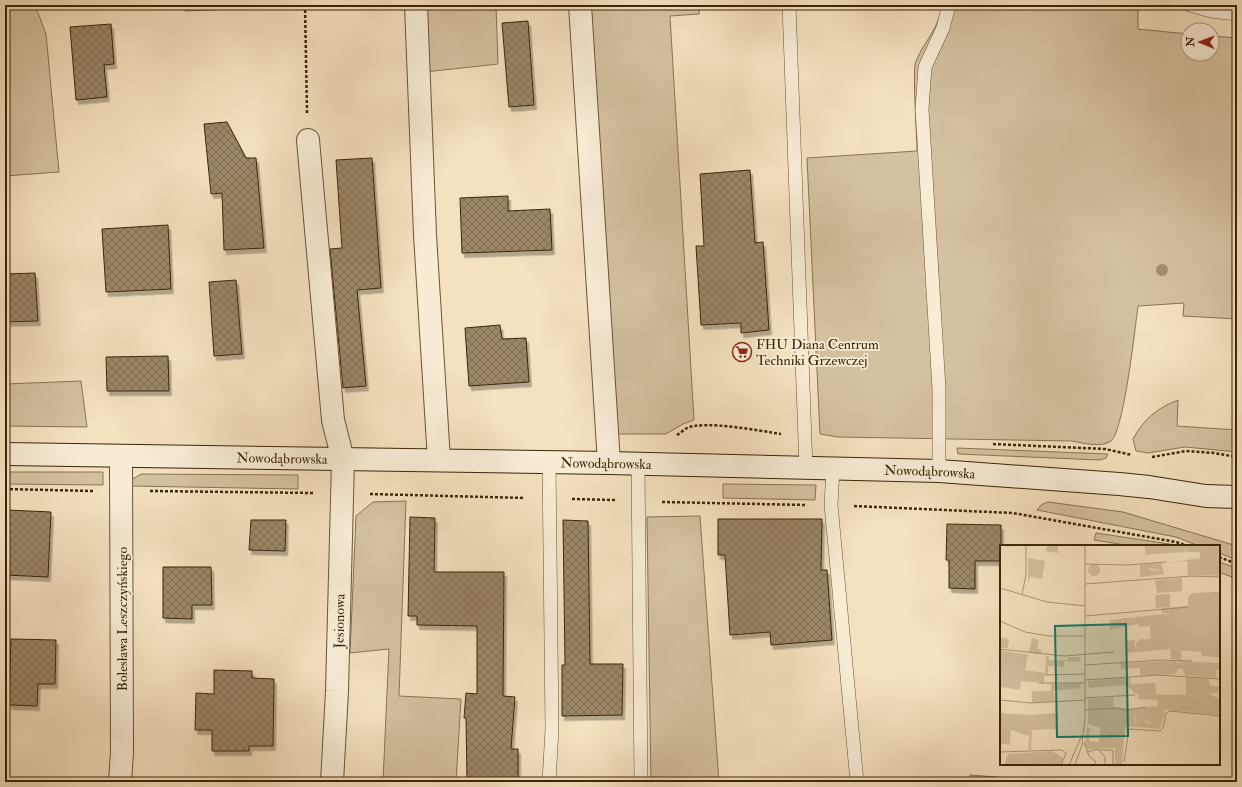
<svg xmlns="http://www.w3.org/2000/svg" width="1242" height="787" font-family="'IM FELL Double Pica',serif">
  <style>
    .green { fill: #d4c19f; stroke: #877452 }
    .building { fill: url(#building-cross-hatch); stroke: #3a2606; filter: url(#shadow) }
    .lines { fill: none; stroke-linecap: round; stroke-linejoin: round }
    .lane-casing { stroke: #685534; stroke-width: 14 }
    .street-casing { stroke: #685534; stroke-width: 24 }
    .secondary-casing { stroke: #3a2606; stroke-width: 24 }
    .path { stroke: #3a2606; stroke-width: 2.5; stroke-dasharray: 3 2; stroke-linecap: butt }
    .lane { stroke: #f8ecd5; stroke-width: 13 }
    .street { stroke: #f8ecd5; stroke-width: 22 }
    .secondary { stroke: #f8ecd5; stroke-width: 22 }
    .tree { fill: #a3906e }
    .labels { text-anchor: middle; stroke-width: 3.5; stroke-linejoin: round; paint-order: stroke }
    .poi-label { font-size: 14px; fill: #3a2606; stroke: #f8ecd5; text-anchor: start }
    .street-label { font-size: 14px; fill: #3a2606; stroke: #f8ecd5 }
    .inset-road { fill: none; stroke: #aa9674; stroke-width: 1 }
    .view { fill: #0f766e; fill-opacity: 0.15; stroke: #0f766e; stroke-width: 2 }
    .inset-edge { fill: none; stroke: #3a2606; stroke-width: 2 }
  </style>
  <defs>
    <pattern id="building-cross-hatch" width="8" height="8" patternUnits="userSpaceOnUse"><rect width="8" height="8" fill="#9b8766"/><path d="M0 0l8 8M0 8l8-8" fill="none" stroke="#7f6e52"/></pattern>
    <filter id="shadow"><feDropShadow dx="2.5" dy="4.5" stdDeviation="0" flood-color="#0004"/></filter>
  </defs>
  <rect width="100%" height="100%" fill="#f4e1be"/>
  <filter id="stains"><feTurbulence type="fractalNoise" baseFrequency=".005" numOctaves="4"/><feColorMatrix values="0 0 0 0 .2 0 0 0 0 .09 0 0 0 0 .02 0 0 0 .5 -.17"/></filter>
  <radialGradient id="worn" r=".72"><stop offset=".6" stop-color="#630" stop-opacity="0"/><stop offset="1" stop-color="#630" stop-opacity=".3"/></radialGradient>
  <g class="green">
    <path d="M5,5H35L46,34L59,172L5,176Z"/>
    <path d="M185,5H313V6L185,11Z"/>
    <path d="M424,5H496L498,64L425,72Z"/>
    <path d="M591,5H700L699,14L670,16L694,420L683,424L666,434H618Z"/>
    <path d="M942,5H1138V29L1188,34V54H1212V36L1237,38V319L1183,316L1184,303L1138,306C1135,328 1124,430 1111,441C1101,448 1083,443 1072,441L838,437L820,434L807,158L917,151C917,137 912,68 916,61C925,40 939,29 942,5Z"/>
    <path d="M81,381L87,427L5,426V384Z"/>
    <path d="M1178,400L1177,426L1237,430V452L1185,447L1148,453L1136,451L1133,439C1144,419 1157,408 1178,400Z"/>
    <path d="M957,448L1108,454L1106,458L1100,460L958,454Z"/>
    <path d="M9,472H103V485L8,484Z"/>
    <path d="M141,474L298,475V489L131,486V480Z"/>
    <path d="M723,484L816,485L815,500L723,498Z"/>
    <path d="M406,501L399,696L461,699L456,782H383L389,649L350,653L356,516L373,502Z"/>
    <path d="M1048,502L1123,512L1237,546V560L1219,553V546H1199L1176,537L1037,510L1041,505Z"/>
    <path d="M700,516L719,782H651L647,517Z"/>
    <path d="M1096,533L1176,545L1177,546H1131L1094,540Z"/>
    <path d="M1219,562L1237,568V579L1219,572Z"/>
    <path d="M970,775L1064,782H971Z"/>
  </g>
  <g class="building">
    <path d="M528,21L534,105L509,107L502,23Z"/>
    <path d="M111,24L114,64L104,65L107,97L76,100L70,27Z"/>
    <path d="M227,122L246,158H256L264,248L224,250L222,193L211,194L204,124Z"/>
    <path d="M372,158L381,288L357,290L366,386L343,388L330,249L342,248L336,160Z"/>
    <path d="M750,170L755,243L763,242L769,330L741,333V323L701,325L696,246H704L700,174Z"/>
    <path d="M508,196V211L550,209L552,250L462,253L460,198Z"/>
    <path d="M168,225L171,289L106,292L102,229Z"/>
    <path d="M35,273L38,321L5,322V274Z"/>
    <path d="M236,280L242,354L214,356L209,282Z"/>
    <path d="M500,325L502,339L526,338L529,382L469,386L465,328Z"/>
    <path d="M168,356L169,391H107L106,357Z"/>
    <path d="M7,510L51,512L48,577L5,575Z"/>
    <path d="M410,517L435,518L434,572H504L503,696L515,697L511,749H518V782H467L466,718H464L466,693L477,694V626L417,625V616H408Z"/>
    <path d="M718,519H822L821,570H827L832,640L771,645L770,632L730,635L725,555H718Z"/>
    <path d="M251,520H286L285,551L249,550Z"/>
    <path d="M563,520L588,521L590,664H623L622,715L562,716V665H565Z"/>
    <path d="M947,524L1001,525V561H975V589L949,588V560H946Z"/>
    <path d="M163,567H211L212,605H192V619L163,618Z"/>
    <path d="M11,639L56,640L55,684H38L37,706L9,705Z"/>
    <path d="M214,670L252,671V678L274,679L273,746H249V751H212V730H195L196,693L214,694Z"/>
  </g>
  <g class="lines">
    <defs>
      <g id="lane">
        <path d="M789,5L806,468"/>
        <path d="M1190,5L1211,11L1237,14"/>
        <path d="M549,462L552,729L549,782"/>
        <path d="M638,464L641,782"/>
        <path d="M833,469L831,505L857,782"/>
        <path d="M939,471V389L922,109L925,67L943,28L949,5"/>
      </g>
      <g id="street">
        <path d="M416,5L425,235L439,460"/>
        <path d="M580,5L609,463"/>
        <path d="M308,140L333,420L343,460L337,691L332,782"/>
        <path d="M120,782L122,752L121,456"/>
      </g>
      <g id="secondary">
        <path id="s1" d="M5,454L609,463L939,471L1119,484L1149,487L1206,496L1237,497"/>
      </g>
    </defs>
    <use href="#lane" class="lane-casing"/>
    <use href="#street" class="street-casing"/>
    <use href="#secondary" class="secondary-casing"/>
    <g class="path">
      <path d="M305,5L307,113"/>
      <path d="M677,435C680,433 684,430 687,428C704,420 761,431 781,434"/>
      <path d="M993,444L1105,449L1132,455"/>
      <path d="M1152,457L1186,451L1214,453L1237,457"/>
      <path d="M5,489L93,491"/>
      <path d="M150,491L315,493"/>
      <path d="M370,494L525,498"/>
      <path d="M572,499L615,500"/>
      <path d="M662,502L807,505"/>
      <path d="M854,506L1013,513L1176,542L1188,546"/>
      <path d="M1219,557L1237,564"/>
    </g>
    <use href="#lane" class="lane"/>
    <use href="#street" class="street"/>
    <use href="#secondary" class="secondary"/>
  </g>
  <circle class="tree" cx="1162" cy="270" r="6"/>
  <defs>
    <symbol id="supermarket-ring" viewBox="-11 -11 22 22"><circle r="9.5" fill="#f8ecd5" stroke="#8f2418" stroke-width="1.5"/><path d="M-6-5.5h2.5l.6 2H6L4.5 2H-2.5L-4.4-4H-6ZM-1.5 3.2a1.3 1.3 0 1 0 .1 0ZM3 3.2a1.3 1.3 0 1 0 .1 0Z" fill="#8f2418"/></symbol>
  </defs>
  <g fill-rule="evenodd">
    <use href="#supermarket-ring" x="731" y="341" width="22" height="22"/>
  </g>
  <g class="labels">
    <g class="poi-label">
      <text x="756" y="349">FHU Diana Centrum<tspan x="756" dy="16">Techniki Grzewczej</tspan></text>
    </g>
    <g class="street-label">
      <text dy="5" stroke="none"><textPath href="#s1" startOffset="277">Nowodąbrowska</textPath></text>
      <text dy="5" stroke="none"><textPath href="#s1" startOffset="601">Nowodąbrowska</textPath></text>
      <text dy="5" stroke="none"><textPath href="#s1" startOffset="925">Nowodąbrowska</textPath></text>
      <text transform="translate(122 619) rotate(-90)" y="5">Bolesława Leszczyńskiego</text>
      <text transform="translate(339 621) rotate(-89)" y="5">Jesionowa</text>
    </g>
  </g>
  <g transform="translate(1000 545)">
    <rect width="220" height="220" fill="#f4e1be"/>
    <path d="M48,0H58V8L45,6ZM168,0H184L185,6L189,7L153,9L155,4ZM200,6L220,8V14L196,15V30L188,31L187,16L166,18L200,13ZM28,13L45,16L42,34L30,32L28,39ZM162,18L163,26L149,23L148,19ZM88 25a6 6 0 1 1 12 0a6 6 0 1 1-12 0ZM182,33V46L157,48L155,35ZM216,47H220V70L162,68V63L188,61V52L192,48ZM170,49V62L156,63L155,50ZM155,70L150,81L140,82L138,79L110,85V75ZM150,83L157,86L161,93L168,94L171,104L191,106H181V115L171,114L170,104L126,108L125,96L135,95V102L140,104L148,97L146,94H151ZM0,92L9,94L8,103H0ZM0,105L28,110L25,125L45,128L46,111H49V115H68V112H80L81,117L64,116V122L48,121V129H44V138L19,136L0,132ZM173,116L155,130H140V123L121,124L120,118ZM177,116L220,118V125H215L217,133L185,130L184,120ZM130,132L131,139L155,138L156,149H136L125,140L89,143L88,140V136ZM80,138L81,143L54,146L55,157H32V146H51V139ZM113,152L114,162L126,164L158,161V172L152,178L135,171L136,182H125L122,220H115V203L87,204L85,201L87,182L92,186H89V196L99,197L100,186V182L88,179V154ZM200,155L220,164V170L167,165L164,162L167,158L194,160ZM58,168L57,184L32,185L31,205H28L31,170ZM0,177L5,183H11L10,200L0,198ZM52,206L63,213L60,220H45L43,212L38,207Z" fill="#d4c19f"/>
    <path d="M145,0H168L155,4L153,9L145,10ZM184,0L220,1V8L189,7L183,4ZM220,14V31L196,30V15ZM148,19L150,25L163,26L164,29L140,32V20ZM180,67L220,70V112L202,111L201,107L171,104L168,94L159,92L157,86L150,83L151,75L155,70ZM32,93L39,95L37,104L41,105V109L29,108ZM136 100a6 6 0 1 1 12 0a6 6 0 1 1-12 0ZM173,116L184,120L185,130L183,124L179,123L175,129L155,130ZM0,132L21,136L20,145L0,142ZM186,132L209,133L210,141L220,142V147L209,149L220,154V164L201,155L199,160H195L167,158L160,184L136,182V170L148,178H152L158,172V155L138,154V149L186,150ZM0,168L31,170L29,191L5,183L0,177ZM38,207L43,212L45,220H4L8,209Z" fill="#d4c19f"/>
    <path class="inset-road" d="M85,19L128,20L166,17M85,39L192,31L220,32M0,43L47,57L85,61M22,50L26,29V0M85,71L189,62M0,76L25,87L48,91H85M0,104L64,111L114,107M85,120L160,115L192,116M45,130L85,129M85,135L158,130L220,134M39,138H85M85,153L135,150M0,155L31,158L85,155M85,165L117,163L128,165L146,162M84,197L89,211L96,217L94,220M100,205H113V220M0,207L62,205L66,208L61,220M87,207L98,204L105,212V220M124,217L129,184L160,186L163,183L166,168L170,166L220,171M69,220L82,190M75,220L82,200L85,173V0"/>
    <path class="view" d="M126,79L128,191L57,192L55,81Z"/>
    <rect width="220" height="220" class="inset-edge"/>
  </g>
  <rect width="1242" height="787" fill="none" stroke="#f4e1be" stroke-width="20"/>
  <rect x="6" y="6" width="1230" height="775" fill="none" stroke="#3a2606" stroke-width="2"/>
  <rect x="10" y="10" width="1222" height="767" fill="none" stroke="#3a2606"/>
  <g transform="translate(1200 42) rotate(271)"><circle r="19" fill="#f8ecd5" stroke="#ac9d82"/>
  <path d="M0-3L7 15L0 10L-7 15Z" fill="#8f2418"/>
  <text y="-6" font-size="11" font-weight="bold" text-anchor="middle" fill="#3a2606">N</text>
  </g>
  <rect width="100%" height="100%" filter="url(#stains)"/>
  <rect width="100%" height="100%" fill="url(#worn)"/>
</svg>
